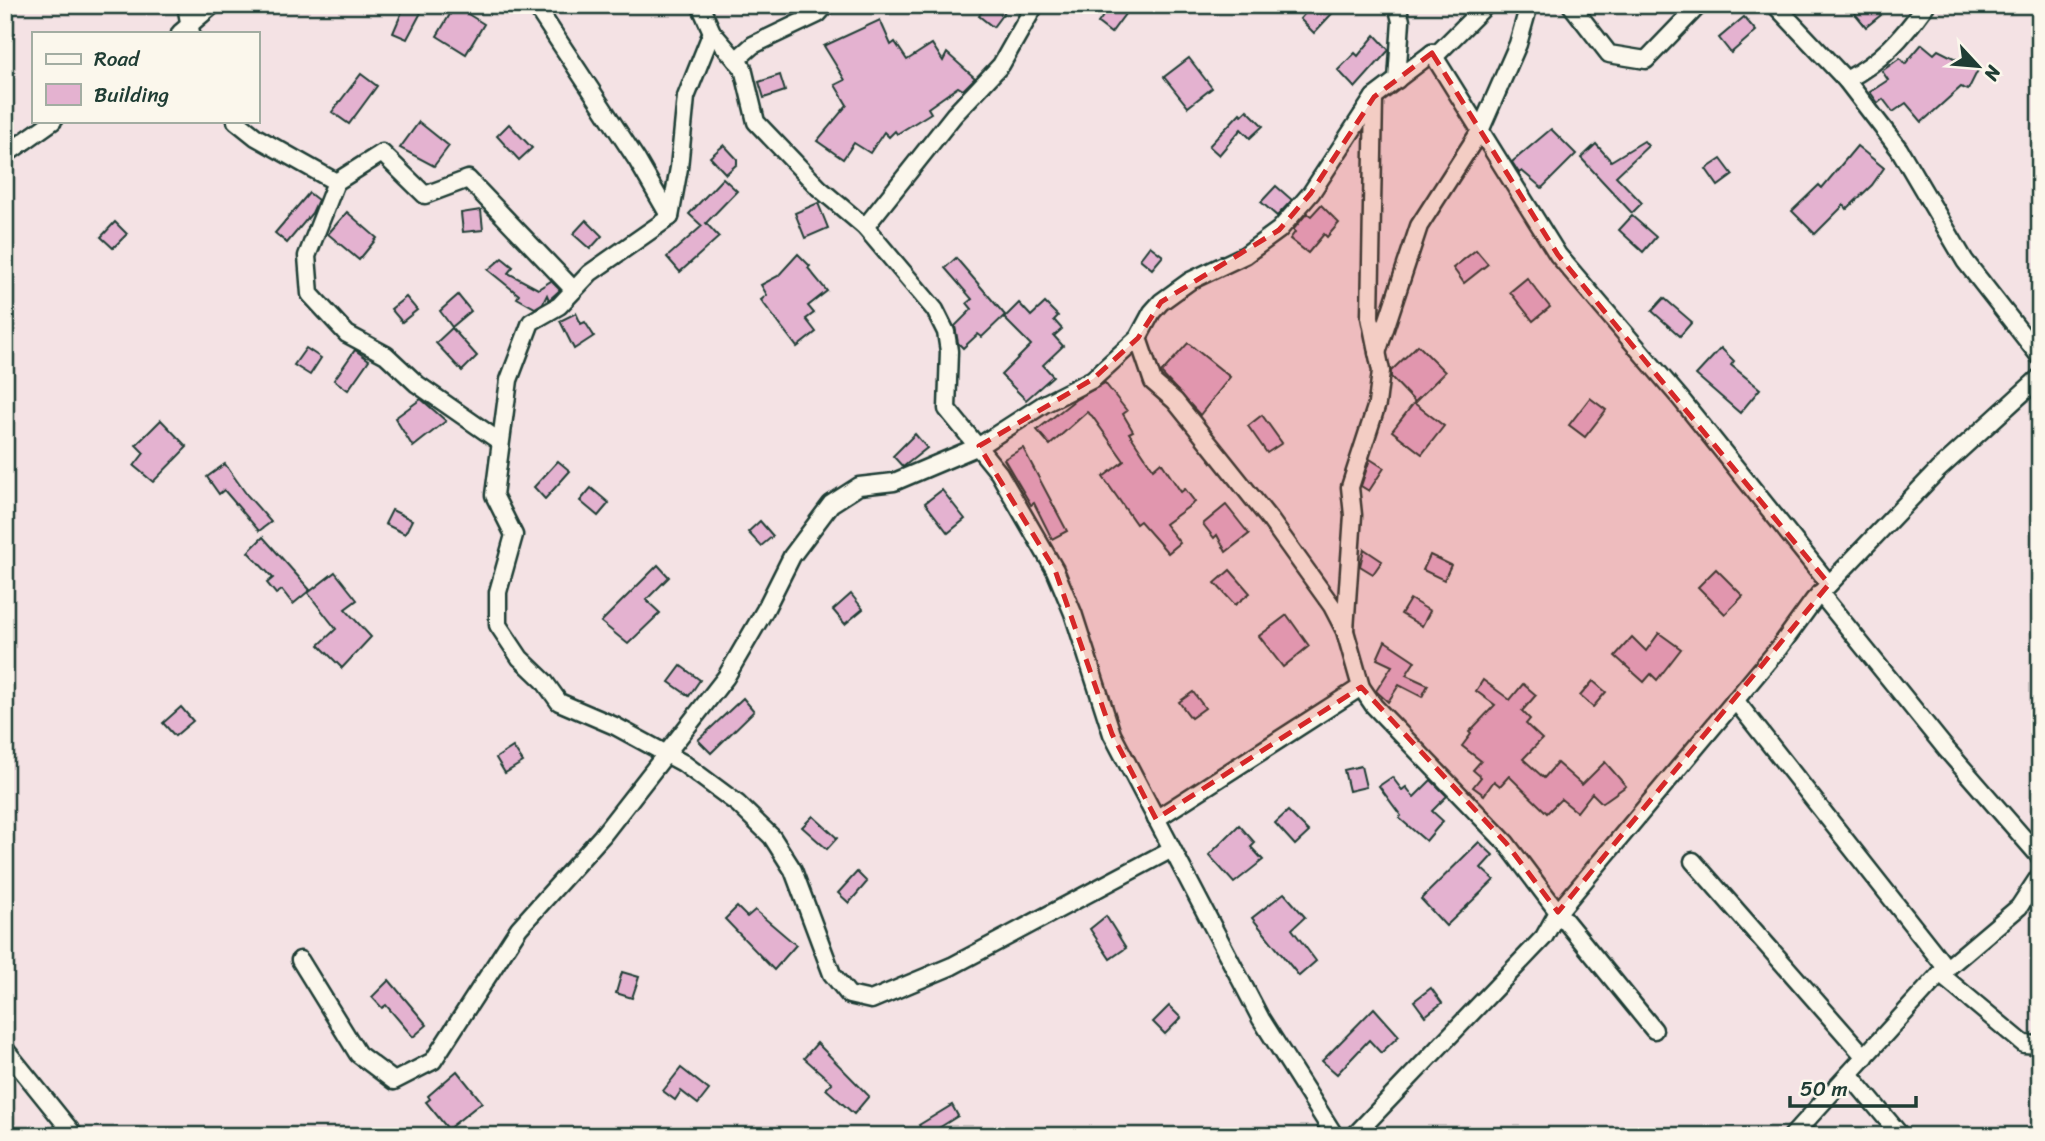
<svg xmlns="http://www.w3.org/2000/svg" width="2045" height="1141" font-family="Sriracha,sans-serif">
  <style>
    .building { fill: #e4b2d0; stroke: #1f3d34; stroke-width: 2 }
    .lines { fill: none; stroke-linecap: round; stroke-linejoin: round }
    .minor-casing { stroke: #1f3d34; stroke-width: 21 }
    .minor { stroke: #fbf7ec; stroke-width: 16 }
    .marked { fill: #d62828; fill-opacity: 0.2; stroke: #d62828; stroke-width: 5; stroke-dasharray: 14 9; stroke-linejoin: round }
  </style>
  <rect width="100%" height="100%" fill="#f4e2e4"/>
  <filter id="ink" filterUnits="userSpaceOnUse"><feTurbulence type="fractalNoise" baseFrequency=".0143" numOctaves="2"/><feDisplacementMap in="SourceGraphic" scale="14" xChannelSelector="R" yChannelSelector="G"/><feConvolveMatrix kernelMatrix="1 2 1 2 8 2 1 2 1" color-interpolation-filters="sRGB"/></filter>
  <g filter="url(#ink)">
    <g class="building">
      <path d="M405,5H425L407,39L393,33Z"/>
      <path d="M987,5H998L1005,11L993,27L979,16Z"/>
      <path d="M1111,5L1125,14L1111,33L1098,23Z"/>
      <path d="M1312,5H1340L1314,33L1300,19Z"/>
      <path d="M1848,5H1873L1881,15L1866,27Z"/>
      <path d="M455,6L484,24L466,54L437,36Z"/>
      <path d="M1744,17L1756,31L1731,53L1719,38Z"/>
      <path d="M880,20L891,45L895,42L907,60L932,44L943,61L947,53L975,78L963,90L958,87L928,108L931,113L897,134L895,131L889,137L884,132L870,153L854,143L843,159L817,141L847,105L835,85L845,80L824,46Z"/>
      <path d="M1375,35L1389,50L1355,88L1338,70L1355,53L1358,56Z"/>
      <path d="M1922,44L1934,54L1938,50L1978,70L1968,90L1961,87L1922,122L1906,103L1893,112L1883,99L1878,103L1870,92L1888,80L1882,71L1900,58L1905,64Z"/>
      <path d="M1189,58L1212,88L1188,107L1164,77Z"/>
      <path d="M361,74L377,86L349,124L332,112Z"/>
      <path d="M780,75L785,91L764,98L759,82Z"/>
      <path d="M1247,110L1263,126L1250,138L1241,129L1219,155L1209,146L1240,113L1242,115Z"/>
      <path d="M419,122L449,146L434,166L400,148Z"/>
      <path d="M509,124L532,148L519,160L497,136Z"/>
      <path d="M1551,129L1576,154L1542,188L1522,171L1519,173L1512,162Z"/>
      <path d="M1644,141L1648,146L1616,176L1642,203L1632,213L1581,158L1596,144L1611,161Z"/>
      <path d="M724,145L737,159V164L726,174L710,157Z"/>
      <path d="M1857,146L1884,168L1872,185L1847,209L1844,205L1815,234L1792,211L1819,185L1822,188Z"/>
      <path d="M1721,159L1733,175L1718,186L1706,169Z"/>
      <path d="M723,178L737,191L706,223L719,237L680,272L667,257L702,226L689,214Z"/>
      <path d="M1276,186L1292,200L1277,216L1261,202Z"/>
      <path d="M309,193L318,200L312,213L287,243L275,233Z"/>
      <path d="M818,203L828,228L805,238L795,213Z"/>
      <path d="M1321,205L1339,223L1327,237L1324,234L1308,253L1290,239L1295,232L1293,230L1307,213L1311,216Z"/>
      <path d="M481,210L483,230L463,232L461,213Z"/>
      <path d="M347,212L377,238L359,260L328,234Z"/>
      <path d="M1632,216L1656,237L1643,252L1619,230Z"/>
      <path d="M586,220L602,236L590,249L573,234Z"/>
      <path d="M115,222L127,234L113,248L101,237Z"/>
      <path d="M1150,246L1163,256L1152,269L1140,259Z"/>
      <path d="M1476,250L1488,264L1464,283L1453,268Z"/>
      <path d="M798,254L810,266L808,268L827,291L808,306L814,313L806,319L816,332L797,347L761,300L767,295L761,285L778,276Z"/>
      <path d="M502,258L513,267L508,273L538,289L551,281L560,290L549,300L547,295L543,303L535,308L517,298L519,295L488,270Z"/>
      <path d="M956,258L1005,315L982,337L978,334L963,348L958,343L955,326L972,309L967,303L972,299L945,268Z"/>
      <path d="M1527,278L1550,307L1533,321L1510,292Z"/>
      <path d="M458,295L471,311L452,327L440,311Z"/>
      <path d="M406,297L417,310L402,322L391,309Z"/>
      <path d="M1664,298L1692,322L1680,336L1652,311Z"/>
      <path d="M1019,303L1031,316L1045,303L1058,316L1054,320L1062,329L1054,336L1063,346L1043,365L1053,376L1026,400L1001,375L1031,345L1004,318Z"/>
      <path d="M576,313L581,324L585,322L594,336L574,349L560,321Z"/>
      <path d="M452,328L477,356L462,371L436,343Z"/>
      <path d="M1188,343L1230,377L1200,415L1161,373Z"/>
      <path d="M1418,345L1445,372L1415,402L1391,377V371Z"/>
      <path d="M306,348L321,358L310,375L294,365Z"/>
      <path d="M1721,348L1734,361L1731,365L1760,389L1740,413L1696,375Z"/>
      <path d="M355,350L369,360L348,390L334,380Z"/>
      <path d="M1105,383L1127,411L1123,414L1133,431L1129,433L1153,469L1161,462L1181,492L1185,489L1195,502L1165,524L1180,543L1168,553L1140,521L1136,524L1103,477L1124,461L1092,416L1087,412L1050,445L1037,430L1075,400Z"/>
      <path d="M1590,398L1606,410L1585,437L1569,425Z"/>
      <path d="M421,399L446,421L413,447L395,418Z"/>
      <path d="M1414,403L1444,426L1422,454L1392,431Z"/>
      <path d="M1262,415L1282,443L1267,453L1248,426Z"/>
      <path d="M161,420L187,447L153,482L134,466L144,453L136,445Z"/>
      <path d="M915,434L927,448L903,467L893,456Z"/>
      <path d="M1023,448L1067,531L1052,539L1034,503L1031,505L1004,459Z"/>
      <path d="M1370,459L1384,468L1369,491L1361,486Z"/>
      <path d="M558,461L570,471L545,499L534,487Z"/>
      <path d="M225,464L247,495L271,522L259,531L224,490L219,494L207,477Z"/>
      <path d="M591,488L609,503L598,516L580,501Z"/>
      <path d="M942,490L965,519L948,533L925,503Z"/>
      <path d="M1226,505L1249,534L1226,552L1217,535L1214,538L1203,524Z"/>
      <path d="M392,510L412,520L405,534L385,524Z"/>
      <path d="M760,521L773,536L761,546L748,532Z"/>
      <path d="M263,537L310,590L293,604L282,590L276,594L267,583L273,578L248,552Z"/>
      <path d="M1364,549L1382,561L1373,574L1360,566Z"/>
      <path d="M1430,555L1451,565L1444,580L1423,570Z"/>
      <path d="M658,565L669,577L646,600L660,613L628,644L601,622Z"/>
      <path d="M1716,569L1743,596L1725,614L1698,587Z"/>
      <path d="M1230,570L1250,593L1235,605L1215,583Z"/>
      <path d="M335,572L357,600L345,609L371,637L342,668L319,645L336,629L308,593Z"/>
      <path d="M851,594L863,609L845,624L833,610Z"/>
      <path d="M1410,599L1430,611L1422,626L1401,614Z"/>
      <path d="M1287,615L1309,646L1283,667L1259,636Z"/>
      <path d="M1659,633L1681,649L1657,680L1651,674L1644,682L1615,656L1632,637L1646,651Z"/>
      <path d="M1385,641L1415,661L1406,675L1428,685L1422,697L1399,685L1388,702L1376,691L1392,666L1377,659Z"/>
      <path d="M681,666L700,680L689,696L669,682Z"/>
      <path d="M1483,680L1510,700L1523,684L1536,695L1522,711L1530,719L1526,724L1542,739L1523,759L1544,778L1557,763L1582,785L1605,762L1626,786L1602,803L1592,793L1577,812L1561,799L1547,813L1509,776L1500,786L1494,781L1484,795L1473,787L1481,777L1473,770L1481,761L1462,746L1471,734L1469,732L1495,705L1476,691Z"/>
      <path d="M1593,681L1606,692L1593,707L1580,696Z"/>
      <path d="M1193,692L1205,708L1191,718L1179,702Z"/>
      <path d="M743,698L754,711L711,753L698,740Z"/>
      <path d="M181,707L193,721L175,736L163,723Z"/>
      <path d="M513,747L523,762L505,773L496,758Z"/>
      <path d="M1361,766L1366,787L1349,791L1344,770Z"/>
      <path d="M1392,777L1402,790L1406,787L1414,797L1431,780L1447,796L1432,811L1443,821L1426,841L1399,818L1401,816L1379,786Z"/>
      <path d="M1288,811L1309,832L1295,845L1275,823Z"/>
      <path d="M813,816L837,838L827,849L802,827Z"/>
      <path d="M1239,825L1255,843L1251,847L1263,860L1234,883L1209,855Z"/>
      <path d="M1479,842L1493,855L1481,868L1494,880L1446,926L1421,899Z"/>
      <path d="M857,872L867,882L849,903L838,893Z"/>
      <path d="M1284,893L1305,917L1292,929L1316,961L1299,976L1252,918Z"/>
      <path d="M737,907L747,917L755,910L796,945L774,970L725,919Z"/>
      <path d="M1106,916L1126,948L1110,959L1090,929Z"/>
      <path d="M622,972L639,977L632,998L616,993Z"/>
      <path d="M389,980L427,1025L413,1037L386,1005L382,1008L372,997Z"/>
      <path d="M1431,988L1442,1003L1425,1016L1414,1001Z"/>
      <path d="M1169,1006L1181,1018L1165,1034L1153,1022Z"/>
      <path d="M1374,1008L1399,1036L1381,1053L1369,1040L1337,1074L1322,1061Z"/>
      <path d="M817,1043L869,1096L854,1114L826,1089L832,1083L804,1058Z"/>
      <path d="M681,1068L709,1090L698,1104L681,1091L675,1100L663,1091Z"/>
      <path d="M457,1071L482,1102L448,1129L426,1102L430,1099L428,1096Z"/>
      <path d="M952,1105L958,1116L926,1136L919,1125Z"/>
    </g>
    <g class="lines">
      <defs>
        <g id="minor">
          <path d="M186,5L191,33"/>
          <path d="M535,5L637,160L670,217"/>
          <path d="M700,5L712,32L743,68L756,122L819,188L865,227L935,310L946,332L949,351L947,409L999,473L1055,570L1073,613L1112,734L1261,1019L1335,1136"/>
          <path d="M1571,5L1609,54L1646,60L1699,5"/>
          <path d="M1775,5L1846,80L1899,149L1965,261L2040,357"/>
          <path d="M712,32L686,97L679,168L670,217L590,273L559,306L531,322L509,380L494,495L514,535L498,592V625L520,658L544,681L559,702L615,726L683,763L738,804L772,837L793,870L832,974L849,995L871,1000L952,966L1172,849"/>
          <path d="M180,33L213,5"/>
          <path d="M1432,53L1558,255L1680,398L1829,584"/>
          <path d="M736,60L753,45L818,14L826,5"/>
          <path d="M1397,80L1401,21L1397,5"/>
          <path d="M1846,80C1881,62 1903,37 1926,5"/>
          <path d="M236,121L256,137L336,182L382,153L425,195L468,179L574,290"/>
          <path d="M5,155L53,121"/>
          <path d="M336,182L307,256L310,294L347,334L386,355L417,384L499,441"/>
          <path d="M865,227L954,115L1001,65L1035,5"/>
          <path d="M1138,338L1153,382L1175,401L1271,521L1332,606L1345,631L1361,687L1374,706L1506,843L1558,912L1544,937L1354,1136"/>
          <path d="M1377,353L1419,226L1480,131L1518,44L1529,5"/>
          <path d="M1820,593L1946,749L2040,857"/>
          <path d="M1345,630L1353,515L1350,487L1377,404L1381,371L1370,317L1374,97"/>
          <path d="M1735,700L1947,969"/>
          <path d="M1156,819L1361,687"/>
          <path d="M1693,861L1865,1057"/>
          <path d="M300,960L358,1054L394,1081L433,1061L519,928L602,836L726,677L765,610L792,556L831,504L859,486L894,482L979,446L1044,404L1093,379L1138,338L1152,312L1161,302L1190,281L1245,255L1279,230L1311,193L1374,97L1432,53L1436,55L1486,5"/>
          <path d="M1940,974L2024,1044L2040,1045"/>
          <path d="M1654,1030L1558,912L1779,648L1814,600L1938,470L2040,377"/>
          <path d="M5,1049L75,1136"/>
          <path d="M1849,1074L1901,1136"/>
          <path d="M1792,1136L1940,974L2019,907L2040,875"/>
        </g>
      </defs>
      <use href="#minor" class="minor-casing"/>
      <use href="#minor" class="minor"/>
    </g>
  </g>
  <path class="marked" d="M1432,53L1558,255L1829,584L1558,912L1506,843L1361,687L1156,819L1112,734L1055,570L979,446L1093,379L1138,338L1161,302L1279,230L1311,193L1374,97Z"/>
  <rect width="2045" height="1141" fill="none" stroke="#fbf7ec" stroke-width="28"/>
  <rect x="14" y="14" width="2017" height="1113" fill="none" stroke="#1f3d34" stroke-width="2.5" filter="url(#ink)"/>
  <rect x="32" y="32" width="228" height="91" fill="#fbf7ec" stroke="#a3ada2" stroke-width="2"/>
  <rect x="46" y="54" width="35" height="10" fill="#fbf7ec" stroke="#a3ada2" stroke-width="2"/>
  <text x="94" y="66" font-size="21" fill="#1f3d34">Road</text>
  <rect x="46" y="84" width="35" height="21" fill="#e4b2d0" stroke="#a3ada2" stroke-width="2"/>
  <text x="94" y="102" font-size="21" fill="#1f3d34">Building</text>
  <g transform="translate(1978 66) rotate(116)" stroke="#fbf7ec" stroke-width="5" paint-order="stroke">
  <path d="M0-5L12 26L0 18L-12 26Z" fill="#1f3d34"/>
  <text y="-10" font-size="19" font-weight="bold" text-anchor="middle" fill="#1f3d34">N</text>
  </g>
  <path d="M1790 1096v10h126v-10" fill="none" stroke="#1f3d34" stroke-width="3.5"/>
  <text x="1800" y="1096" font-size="21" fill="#1f3d34" stroke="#fbf7ec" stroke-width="5" paint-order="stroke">50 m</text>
</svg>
